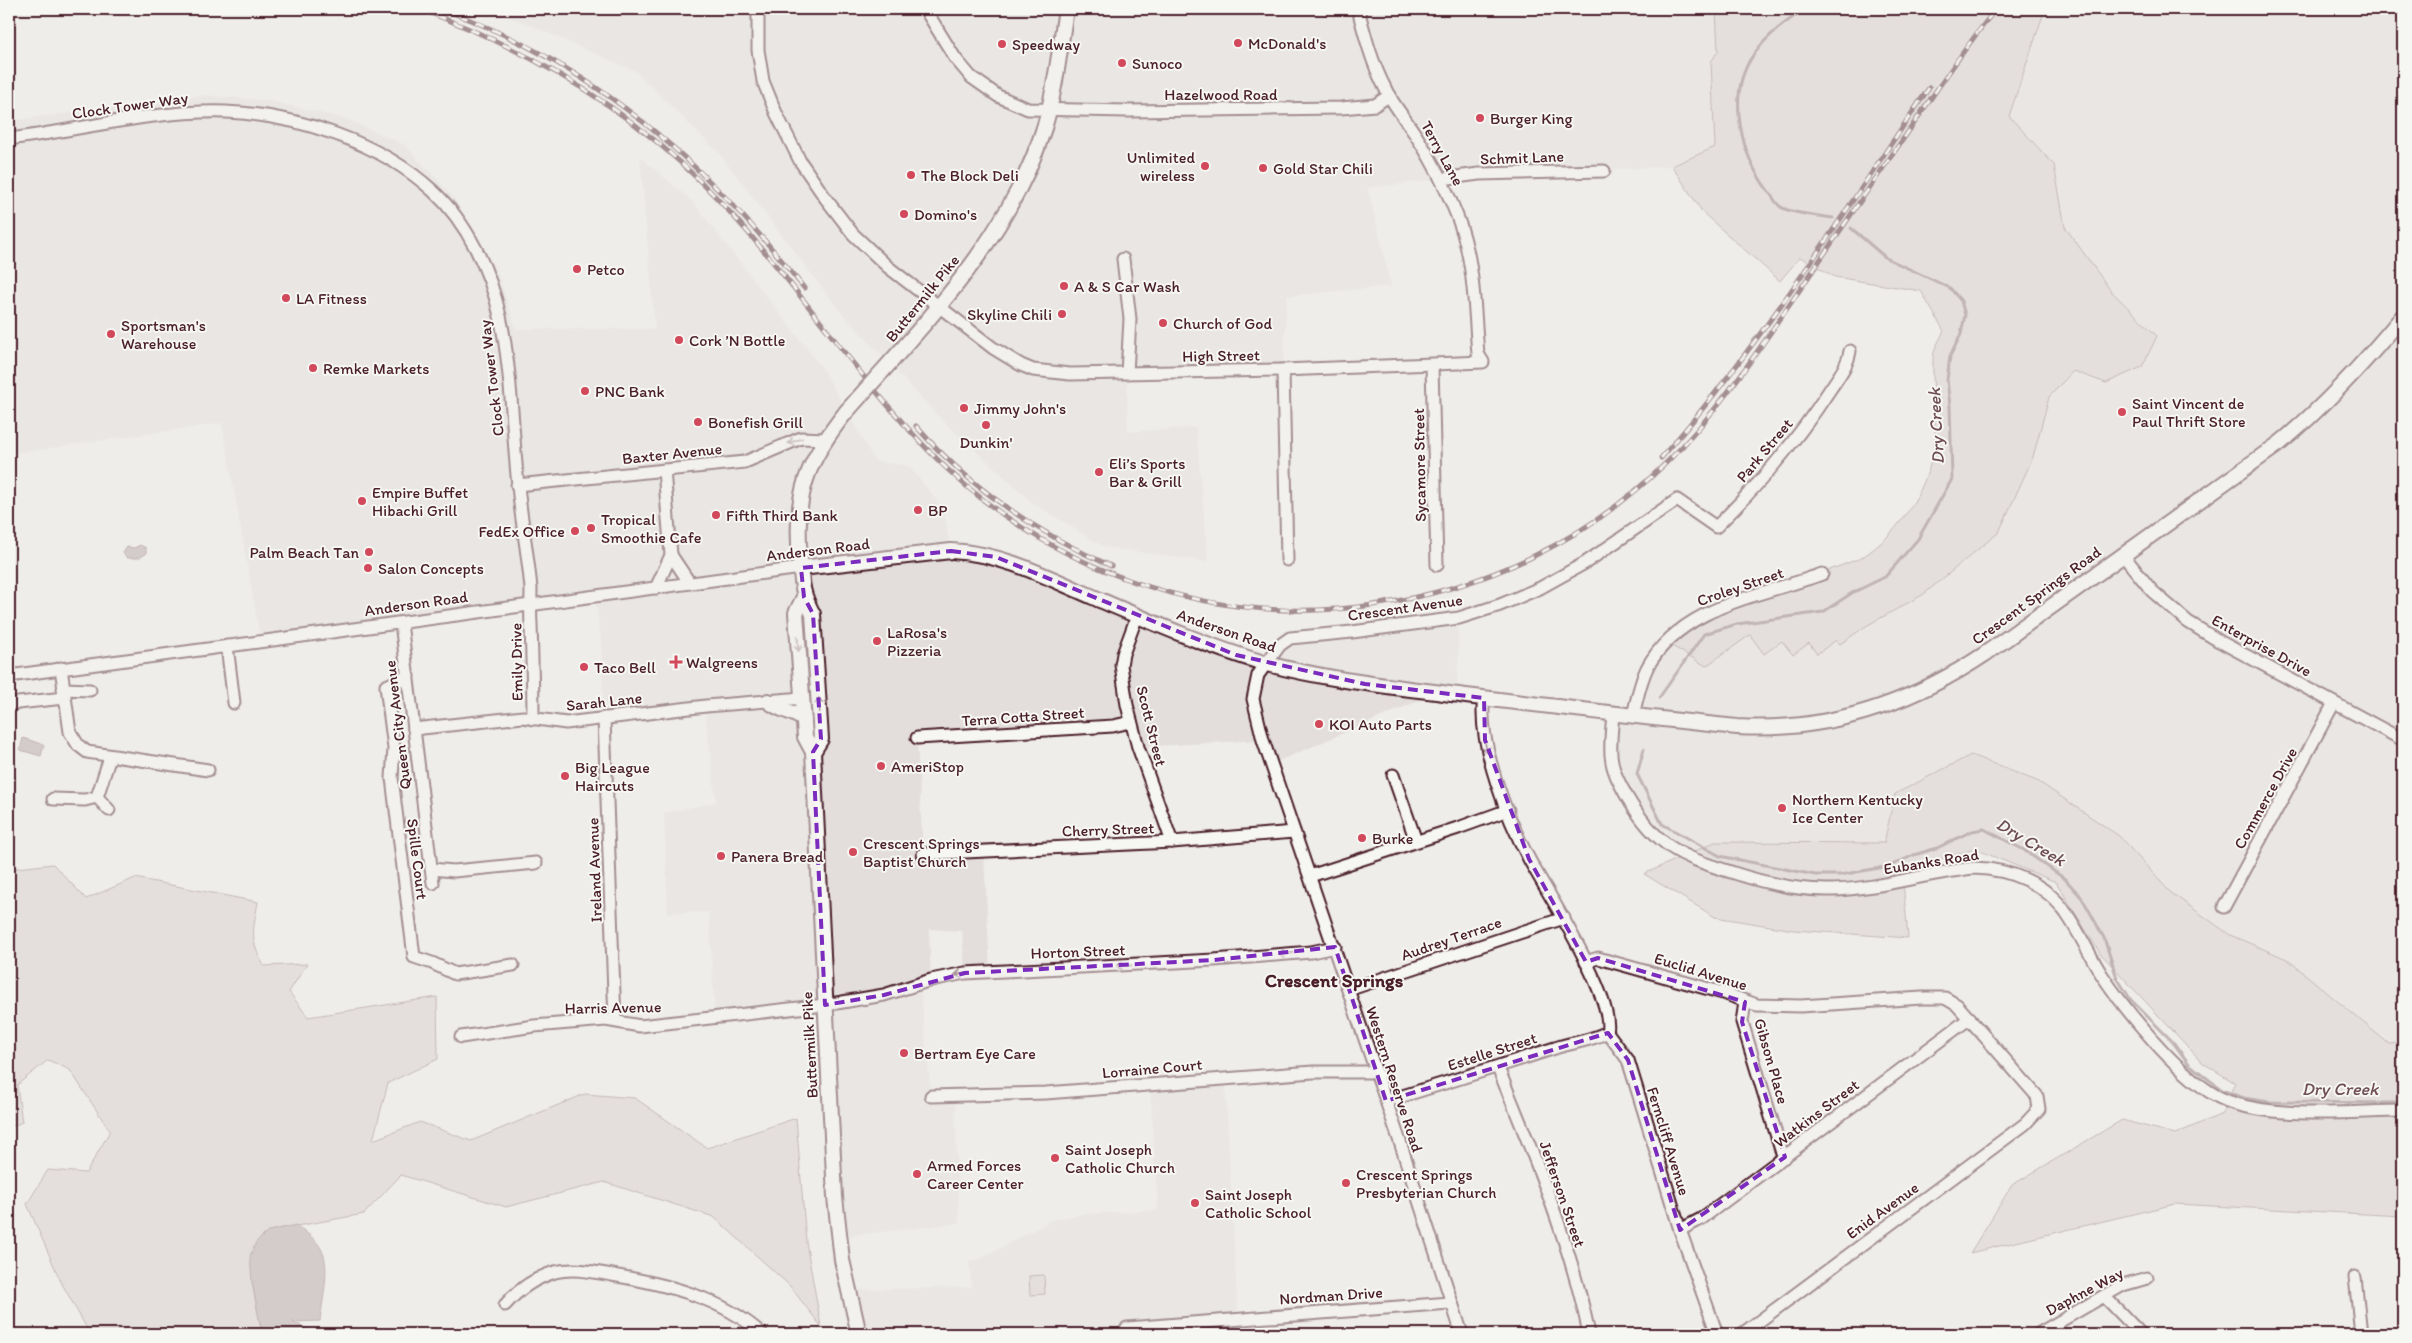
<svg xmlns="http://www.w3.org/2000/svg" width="2412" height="1343" font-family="Itim,sans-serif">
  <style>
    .built { fill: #e3dedc }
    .green { fill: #d7cfce; stroke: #90777c }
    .water { fill: #b4a4a5; stroke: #8a6f74 }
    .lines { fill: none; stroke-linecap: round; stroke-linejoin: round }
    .stream { stroke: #8a6f74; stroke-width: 3 }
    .minor-casing { stroke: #4a1f2b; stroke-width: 15 }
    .major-casing { stroke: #4a1f2b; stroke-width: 18 }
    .minor { stroke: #f6f6f2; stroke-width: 11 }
    .major { stroke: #f6f6f2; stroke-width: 14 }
    .rail-casing { stroke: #4a1f2b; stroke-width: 5 }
    .rail { stroke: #f6f6f2; stroke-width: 3; stroke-dasharray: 9; stroke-linecap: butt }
    .major-bridge-casing { stroke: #4a1f2b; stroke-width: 18; stroke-linecap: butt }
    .major-bridge { stroke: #f6f6f2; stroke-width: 14 }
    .oneway { stroke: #a99598 }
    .marked { fill: none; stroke: #7b2cbf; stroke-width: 4; stroke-dasharray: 10 6; stroke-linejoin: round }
    .poi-dot { fill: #d1495b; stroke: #f6f6f2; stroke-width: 2 }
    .labels { text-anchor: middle; stroke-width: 4; stroke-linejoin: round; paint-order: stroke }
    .poi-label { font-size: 16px; fill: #4a1f2b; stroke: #f6f6f2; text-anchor: start }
    .street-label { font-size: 16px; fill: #4a1f2b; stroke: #f6f6f2 }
    .water-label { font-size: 18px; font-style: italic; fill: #6f4e56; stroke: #f6f6f2 }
    .quarter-label { font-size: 19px; font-weight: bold; fill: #4a1f2b; stroke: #f6f6f2 }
  </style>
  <rect width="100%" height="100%" fill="#efedea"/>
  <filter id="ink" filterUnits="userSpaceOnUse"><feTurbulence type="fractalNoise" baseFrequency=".02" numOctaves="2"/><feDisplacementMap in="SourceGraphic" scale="10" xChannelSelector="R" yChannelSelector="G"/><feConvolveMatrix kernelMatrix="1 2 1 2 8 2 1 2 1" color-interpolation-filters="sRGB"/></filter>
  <g filter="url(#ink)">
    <g class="built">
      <path d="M483,9H1716L1718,51L1711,62L1715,147L1672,166L1441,179L1368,188L1391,286L1287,296L1283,370L1127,373L1128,432L1196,427L1208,562L1104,547L1033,503L942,420L839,310L719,153L635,71L523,22Z"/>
      <path d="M2045,9H2403V1043L2389,1044L2287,959L2230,935L2170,892L2119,836L2039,782L1971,755L1895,794L1884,843L1715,842L1682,855L1662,842L1614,770L1613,714L1633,715L1641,684L1667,643L1750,635L1809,643L1837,640L1840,644L1866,626L1924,594L2033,457L2049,397L2073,371L2106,383L2157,336L2111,291L2065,227L2054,165L2009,116Z"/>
      <path d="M203,95L270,101L346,119L405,145L454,198L497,272L516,329H655L640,157L693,202L822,368L875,461L909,466L943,508L951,551L968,552L1266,663L1280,645L1459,618L1457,695L1439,692L1272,764L1263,740L1138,747L1131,722L917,739L923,854L984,852L990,971L965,973L962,931L929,929L931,980L920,984L931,1096L955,1095L959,1223L839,1237L825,1005L715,1017L709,912L668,913L664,813L716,802L705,709L604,718L601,641L595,596L261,642L222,423L9,454V121Z"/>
      <path d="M1225,1079L1238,1318L1069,1334H859L848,1290L972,1287L969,1262L980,1259L1052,1220L1084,1214L1158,1210L1150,1085Z"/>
    </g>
    <g class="green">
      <path d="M1716,9H2045L2009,116L2054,165L2065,227L2111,291L2157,336L2142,367L2106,383L2073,371L2049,397L2033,457L1999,532L1924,594L1866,626L1840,644L1836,640L1817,654L1809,643L1793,655L1782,641L1764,654L1750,635L1706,666L1667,643L1688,624L1861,558C1901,533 1935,480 1935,431C1936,407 1932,383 1933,359C1933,350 1940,339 1944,331L1921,291L1835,277L1800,257L1780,281L1703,213L1672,166L1715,147L1711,62L1718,51Z"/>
      <path d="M1971,755L2039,782L2119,836L2170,892L2230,935L2287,959L2389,1044L2403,1043V1216L2175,1204L1970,1253L2012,1185L2122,1120L2175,1134L2222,1114L2235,1083L2203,1063L2100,953L2056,882L1975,849L1902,870L1908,938L1794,930L1715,917L1644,874L1715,842L1884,843L1895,794Z"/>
      <path d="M53,864L86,899L135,878L258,902C253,931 249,939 264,966L307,964L289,992L308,1017L437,997L438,1059L388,1083L373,1140L420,1122L471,1141L585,1094L635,1098L707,1148L796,1118L806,1242L821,1326L789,1285L714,1217L604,1182L506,1207L401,1175L364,1214L269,1231L252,1282L262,1334H90L61,1282L27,1204L48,1170L86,1173L110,1131L70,1070L48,1060L17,1085L22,1122L9,1128V869Z"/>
      <path d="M1044,1275L1045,1294L1030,1295L1029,1276Z"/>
    </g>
    <g class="water">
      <path d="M140,545L146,548V554L138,558H127L123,553L127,547L134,548Z"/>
      <path d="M23,738L44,745L41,756L20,750Z"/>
      <path d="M296,1225C306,1232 319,1241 323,1253C330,1270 322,1303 320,1321L293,1322L318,1334H262L252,1282L250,1256L256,1242L269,1231Z"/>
    </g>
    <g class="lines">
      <g class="stream">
        <path d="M1805,9C1787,21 1767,35 1754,54C1725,94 1741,156 1769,192C1773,197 1776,204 1781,207C1788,213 1821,216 1833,218"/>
        <path d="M1659,698L1704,634L1737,624L1823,612L1852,593L1885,577L1918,539L1952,479L1950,406L1947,380L1950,356L1961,334L1965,315L1961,301L1950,288L1886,258L1851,228"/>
        <path d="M1644,749L1637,774L1662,824L1720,856L1815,875H1840L1890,866L1914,855L1937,848L1972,831L1984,829L2024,850L2065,879L2082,898L2091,914L2104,938L2117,978L2131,1000L2173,1042L2189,1064L2222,1090L2244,1098L2269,1102L2403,1103"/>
      </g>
      <defs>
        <g id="minor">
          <path d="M758,9V50L763,81L776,113L800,161L826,199L853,234L888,267L993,348L1021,365L1033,370L1070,374L1283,370L1483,362L1478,354C1474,307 1475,262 1457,216C1447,191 1435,165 1420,142C1409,123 1394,107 1385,88C1372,63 1365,36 1358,9"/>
          <path d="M925,9L955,58L971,77L998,96L1028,109L1129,111L1341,108L1375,105L1390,95"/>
          <path d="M9,139C82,130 152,110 226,112C297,115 380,142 433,191C467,222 490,271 500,316C512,372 512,429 518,485C521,520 528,554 531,589C531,601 530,612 531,624C532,656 533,687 533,719"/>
          <path d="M1441,179L1479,174L1604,171"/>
          <path d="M1123,259L1130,319L1127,373"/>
          <path d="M1432,365L1437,565"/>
          <path d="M1283,370L1287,560"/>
          <path d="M517,485L745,462L801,438L825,439"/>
          <path d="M671,555L689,582"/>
          <path d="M2123,555L2152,591L2188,622L2219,641L2403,740"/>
          <path d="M656,588L671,555L664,470"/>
          <path d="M1137,616L1123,654L1121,665L1127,705L1138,747L1172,842"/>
          <path d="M401,623L433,883"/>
          <path d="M227,646L234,703"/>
          <path d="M61,668L70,732L78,745L87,752L208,770"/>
          <path d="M9,676L801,568"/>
          <path d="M408,676L386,686L394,748L392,778L414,957L432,963L455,974L513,965"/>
          <path d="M63,689L90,690"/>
          <path d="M1484,698C1477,743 1508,820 1530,861C1547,892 1616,1000 1607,1032L1628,1060L1680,1230L1717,1334"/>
          <path d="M9,704L64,698"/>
          <path d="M1613,714C1612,727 1610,741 1611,755C1612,771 1620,784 1627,797C1656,846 1679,856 1731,872C1764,883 1797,891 1832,890C1880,889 1926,873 1974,868C2009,869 2046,883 2066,913C2080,933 2089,955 2102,975C2126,1011 2176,1072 2213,1094C2259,1122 2350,1111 2403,1111"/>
          <path d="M1633,715C1637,700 1640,682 1647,668C1681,605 1762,596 1822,574"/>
          <path d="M604,718L615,1021"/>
          <path d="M414,729L523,717L566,723L706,706L803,698"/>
          <path d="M917,738L1113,726L1131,722"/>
          <path d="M1393,775L1416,841"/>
          <path d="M97,797L109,810"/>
          <path d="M53,799L85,800L97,797L110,757"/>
          <path d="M923,854L1172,842L1294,832"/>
          <path d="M431,869L454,871L536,863"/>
          <path d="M1310,876L1458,828L1508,810"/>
          <path d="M2224,907L2334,703"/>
          <path d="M1586,962L1598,958L1723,993L1757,1005L1801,1006L1922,998H1945L1957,1005L2037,1096L2039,1109L2025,1124L1742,1334"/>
          <path d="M1348,990L1564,918"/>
          <path d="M1745,1002L1742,1022L1781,1150L1785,1157"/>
          <path d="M461,1037L534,1026L606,1020L640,1026L825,1005L884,995L931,980L965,973L1214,960L1311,952L1335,947"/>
          <path d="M1498,1068C1532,1150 1572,1247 1589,1334"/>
          <path d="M931,1096L1046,1093L1313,1072H1376"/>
          <path d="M1386,1101C1443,1084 1499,1066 1555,1048C1572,1042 1592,1041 1607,1032"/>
          <path d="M1680,1230L1701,1219L1970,1018"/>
          <path d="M2355,1277L2361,1334"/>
          <path d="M2104,1296L2141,1334"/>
          <path d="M505,1305C518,1290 535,1278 555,1272C573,1267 594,1272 612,1275C665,1284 721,1297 762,1334"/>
          <path d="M1124,1334L1127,1328L1450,1303"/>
          <path d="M1462,1334L1400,1142L1263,740L1253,699L1258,675L1280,645L1290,638L1352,632L1459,618L1500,605L1540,588L1585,563L1677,500L1716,527C1759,485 1798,439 1831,388C1839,376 1848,365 1850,351"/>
          <path d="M2038,1334L2123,1285L2147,1278"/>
        </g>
        <g id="major">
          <path d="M878,376C945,302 1015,223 1045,125C1056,87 1060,47 1066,9"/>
          <path d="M801,568L951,551C1001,553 1047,577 1093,597C1149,621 1206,646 1264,663C1330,681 1398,687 1466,696C1556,707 1647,718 1737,727C1827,732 1910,704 1985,654L2280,443C2326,405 2365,362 2403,316"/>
          <path d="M804,597L796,613L805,737L813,752L835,1197L842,1260L859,1334"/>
          <path d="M768,701C781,712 790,709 804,720"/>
          <path d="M813,752L821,739L813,614C801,592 802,582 800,558C794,495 806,462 846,412"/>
        </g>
      </defs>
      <use href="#minor" class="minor-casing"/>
      <use href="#major" class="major-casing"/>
      <use href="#minor" class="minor"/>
      <use href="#major" class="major"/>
      <defs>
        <g id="rail">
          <path d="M420,9C524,48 622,103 701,182C785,265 847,366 929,451C1043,569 1210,629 1373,605C1484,589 1587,541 1667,462C1714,416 1751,361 1788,307C1827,250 1866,192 1906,135C1935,93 1963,49 1996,9"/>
          <path d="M442,9C594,64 705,162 804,288"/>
          <path d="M916,426C969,487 1037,533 1111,566"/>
          <path d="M1661,458C1762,344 1843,213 1929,88"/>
        </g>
      </defs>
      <use href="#rail" class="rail-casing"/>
      <use href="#rail" class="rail"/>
      <defs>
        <path id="major-bridge" d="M846,412L878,376"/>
      </defs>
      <use href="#major-bridge" class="major-bridge-casing"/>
      <use href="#major-bridge" class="major-bridge"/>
    </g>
    <defs><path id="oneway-shaft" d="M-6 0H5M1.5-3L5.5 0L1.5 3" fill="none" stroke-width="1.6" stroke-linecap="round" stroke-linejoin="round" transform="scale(1.25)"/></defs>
    <g class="oneway">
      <use href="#oneway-shaft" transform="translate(795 441) rotate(160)"/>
      <use href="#oneway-shaft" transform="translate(798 644) rotate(86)"/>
      <use href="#oneway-shaft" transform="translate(819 705) rotate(-94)"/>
      <use href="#oneway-shaft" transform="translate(1486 746) rotate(76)"/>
      <use href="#oneway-shaft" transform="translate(1286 954) rotate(175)"/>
      <use href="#oneway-shaft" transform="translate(1124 966) rotate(177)"/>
      <use href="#oneway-shaft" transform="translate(962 974) rotate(173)"/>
    </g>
  </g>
  <path d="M0 0H2412V1343H0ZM951,551L996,557L1236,655L1365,684L1484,698L1485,740L1529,859L1586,962L1598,958L1745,1002L1742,1022L1785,1157L1680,1230L1628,1060L1608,1033L1386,1101L1335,947L1214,960L965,973L884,995L825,1005L813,752L821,739L813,614L804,597L801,568Z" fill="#efedea" fill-opacity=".55" fill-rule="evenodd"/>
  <path class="marked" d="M951,551L996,557L1236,655L1365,684L1484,698L1485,740L1529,859L1586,962L1598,958L1745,1002L1742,1022L1785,1157L1680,1230L1628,1060L1608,1033L1386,1101L1335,947L1214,960L965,973L884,995L825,1005L813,752L821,739L813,614L804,597L801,568Z"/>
  <g class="poi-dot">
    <circle cx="1238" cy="43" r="5"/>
    <circle cx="1002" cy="44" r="5"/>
    <circle cx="1122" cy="63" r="5"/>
    <circle cx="1480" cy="118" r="5"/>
    <circle cx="1205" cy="166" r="5"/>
    <circle cx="1263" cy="168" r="5"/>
    <circle cx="911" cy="175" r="5"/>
    <circle cx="904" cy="214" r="5"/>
    <circle cx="577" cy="269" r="5"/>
    <circle cx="1064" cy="286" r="5"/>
    <circle cx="286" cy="298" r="5"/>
    <circle cx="1062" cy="314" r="5"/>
    <circle cx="1163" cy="323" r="5"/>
    <circle cx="111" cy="334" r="5"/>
    <circle cx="679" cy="340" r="5"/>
    <circle cx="313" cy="368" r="5"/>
    <circle cx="585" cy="391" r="5"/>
    <circle cx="964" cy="408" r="5"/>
    <circle cx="2122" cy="412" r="5"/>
    <circle cx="698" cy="422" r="5"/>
    <circle cx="986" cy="425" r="5"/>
    <circle cx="1099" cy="472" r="5"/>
    <circle cx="362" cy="501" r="5"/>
    <circle cx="918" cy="510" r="5"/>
    <circle cx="716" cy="515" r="5"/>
    <circle cx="591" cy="528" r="5"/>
    <circle cx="575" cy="531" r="5"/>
    <circle cx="369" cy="552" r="5"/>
    <circle cx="368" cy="568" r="5"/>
    <circle cx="877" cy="641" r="5"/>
    <path d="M673.5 654.5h5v5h5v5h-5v5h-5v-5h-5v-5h5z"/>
    <circle cx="584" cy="667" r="5"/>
    <circle cx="1319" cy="724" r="5"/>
    <circle cx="881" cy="766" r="5"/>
    <circle cx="565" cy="776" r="5"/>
    <circle cx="1782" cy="808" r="5"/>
    <circle cx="1362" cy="838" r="5"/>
    <circle cx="853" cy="852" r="5"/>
    <circle cx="721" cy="856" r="5"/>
    <circle cx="904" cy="1053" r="5"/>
    <circle cx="1055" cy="1158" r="5"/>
    <circle cx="917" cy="1174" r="5"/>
    <circle cx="1346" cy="1183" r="5"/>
    <circle cx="1195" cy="1203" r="5"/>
  </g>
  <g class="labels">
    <g class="poi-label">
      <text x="1248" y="49">McDonald's</text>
      <text x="1012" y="50">Speedway</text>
      <text x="1132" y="69">Sunoco</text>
      <text x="1490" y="124">Burger King</text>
      <text x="1195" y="163" text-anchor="end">Unlimited<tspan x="1195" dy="18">wireless</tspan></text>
      <text x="1273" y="174">Gold Star Chili</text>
      <text x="921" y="181">The Block Deli</text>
      <text x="914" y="220">Domino's</text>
      <text x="587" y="275">Petco</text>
      <text x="1074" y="292">A &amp; S Car Wash</text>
      <text x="296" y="304">LA Fitness</text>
      <text x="1052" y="320" text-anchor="end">Skyline Chili</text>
      <text x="1173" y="329">Church of God</text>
      <text x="121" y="331">Sportsman's<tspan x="121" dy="18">Warehouse</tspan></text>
      <text x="689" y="346">Cork ’N Bottle</text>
      <text x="323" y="374">Remke Markets</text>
      <text x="595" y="397">PNC Bank</text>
      <text x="2132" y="409">Saint Vincent de<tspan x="2132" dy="18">Paul Thrift Store</tspan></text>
      <text x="974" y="414">Jimmy John's</text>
      <text x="708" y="428">Bonefish Grill</text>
      <text x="986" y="448" text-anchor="middle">Dunkin'</text>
      <text x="1109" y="469">Eli’s Sports<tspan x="1109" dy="18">Bar &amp; Grill</tspan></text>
      <text x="372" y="498">Empire Buffet<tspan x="372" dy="18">Hibachi Grill</tspan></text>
      <text x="928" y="516">BP</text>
      <text x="726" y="521">Fifth Third Bank</text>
      <text x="601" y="525">Tropical<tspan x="601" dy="18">Smoothie Cafe</tspan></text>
      <text x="565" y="537" text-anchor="end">FedEx Office</text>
      <text x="359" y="558" text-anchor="end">Palm Beach Tan</text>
      <text x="378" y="574">Salon Concepts</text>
      <text x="887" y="638">LaRosa's<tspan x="887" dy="18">Pizzeria</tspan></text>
      <text x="686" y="668">Walgreens</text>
      <text x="594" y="673">Taco Bell</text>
      <text x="1329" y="730">KOI Auto Parts</text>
      <text x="891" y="772">AmeriStop</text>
      <text x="575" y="773">Big League<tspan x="575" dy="18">Haircuts</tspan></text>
      <text x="1792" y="805">Northern Kentucky<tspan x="1792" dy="18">Ice Center</tspan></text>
      <text x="1372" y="844">Burke</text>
      <text x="863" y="849">Crescent Springs<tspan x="863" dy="18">Baptist Church</tspan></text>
      <text x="731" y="862">Panera Bread</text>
      <text x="914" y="1059">Bertram Eye Care</text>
      <text x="1065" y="1155">Saint Joseph<tspan x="1065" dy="18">Catholic Church</tspan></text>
      <text x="927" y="1171">Armed Forces<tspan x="927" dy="18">Career Center</tspan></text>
      <text x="1356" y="1180">Crescent Springs<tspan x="1356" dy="18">Presbyterian Church</tspan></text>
      <text x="1205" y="1200">Saint Joseph<tspan x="1205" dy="18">Catholic School</tspan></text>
    </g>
    <g class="street-label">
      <text x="1221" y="100">Hazelwood Road</text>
      <text transform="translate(130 105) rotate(-8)" y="6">Clock Tower Way</text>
      <text transform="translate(1443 153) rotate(61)" y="6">Terry Lane</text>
      <text transform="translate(1522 157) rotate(-2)" y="6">Schmit Lane</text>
      <text transform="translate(922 298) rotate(-51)" y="6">Buttermilk Pike</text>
      <text transform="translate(1221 355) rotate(-1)" y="6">High Street</text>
      <text transform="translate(491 378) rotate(-97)" y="6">Clock Tower Way</text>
      <text transform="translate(1764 450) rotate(-50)" y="6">Park Street</text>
      <text transform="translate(672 453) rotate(-6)" y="6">Baxter Avenue</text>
      <text transform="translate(1419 465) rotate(-91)" y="6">Sycamore Street</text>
      <text transform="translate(818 549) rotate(-7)" y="6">Anderson Road</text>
      <text transform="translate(1740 586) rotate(-19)" y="6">Croley Street</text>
      <text transform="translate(2036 595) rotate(-36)" y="6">Crescent Springs Road</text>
      <text transform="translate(416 603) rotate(-8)" y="6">Anderson Road</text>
      <text transform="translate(1405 607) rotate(-8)" y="6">Crescent Avenue</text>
      <text transform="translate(1227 630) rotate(19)" y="6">Anderson Road</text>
      <text transform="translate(2262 645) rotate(29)" y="6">Enterprise Drive</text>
      <text transform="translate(516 662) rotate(-91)" y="6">Emily Drive</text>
      <text transform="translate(604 701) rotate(-6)" y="6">Sarah Lane</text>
      <text transform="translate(1023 716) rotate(-4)" y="6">Terra Cotta Street</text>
      <text transform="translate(397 725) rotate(-97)" y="6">Queen City Avenue</text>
      <text transform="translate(1152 726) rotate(76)" y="6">Scott Street</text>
      <text transform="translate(2265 798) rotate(-61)" y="6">Commerce Drive</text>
      <text transform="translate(1108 829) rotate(-2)" y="6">Cherry Street</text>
      <text transform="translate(418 859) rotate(83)" y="6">Spille Court</text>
      <text transform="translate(1931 861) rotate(-9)" y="6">Eubanks Road</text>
      <text transform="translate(594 870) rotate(-92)" y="6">Ireland Avenue</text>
      <text transform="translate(1451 938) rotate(-19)" y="6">Audrey Terrace</text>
      <text transform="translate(1078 951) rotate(-2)" y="6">Horton Street</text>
      <text transform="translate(1701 971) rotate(17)" y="6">Euclid Avenue</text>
      <text transform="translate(613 1007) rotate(-1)" y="6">Harris Avenue</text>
      <text transform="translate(809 1045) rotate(-93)" y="6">Buttermilk Pike</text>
      <text transform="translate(1492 1051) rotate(-18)" y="6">Estelle Street</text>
      <text transform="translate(1772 1061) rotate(74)" y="6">Gibson Place</text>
      <text transform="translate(1152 1068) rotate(-5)" y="6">Lorraine Court</text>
      <text transform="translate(1395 1079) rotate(72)" y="6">Western Reserve Road</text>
      <text transform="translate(1816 1113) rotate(-37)" y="6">Watkins Street</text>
      <text transform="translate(1669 1141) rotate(73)" y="6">Ferncliff Avenue</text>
      <text transform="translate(1563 1194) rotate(71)" y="6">Jefferson Street</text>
      <text transform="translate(1882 1210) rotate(-36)" y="6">Enid Avenue</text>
      <text transform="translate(2084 1291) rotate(-28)" y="6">Daphne Way</text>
      <text transform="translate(1331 1295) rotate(-4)" y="6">Nordman Drive</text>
    </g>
    <g class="water-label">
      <text transform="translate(1936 426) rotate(-93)" y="6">Dry Creek</text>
      <text transform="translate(2031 842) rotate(31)" y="6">Dry Creek</text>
      <text x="2340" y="1095">Dry Creek</text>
    </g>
    <g class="quarter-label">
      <text x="1334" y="987">Crescent Springs</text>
    </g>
  </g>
  <rect width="2412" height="1343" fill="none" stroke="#f6f6f2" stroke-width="30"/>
  <rect x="15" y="15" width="2382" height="1313" fill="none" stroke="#4a1f2b" stroke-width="2" filter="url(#ink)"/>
</svg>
